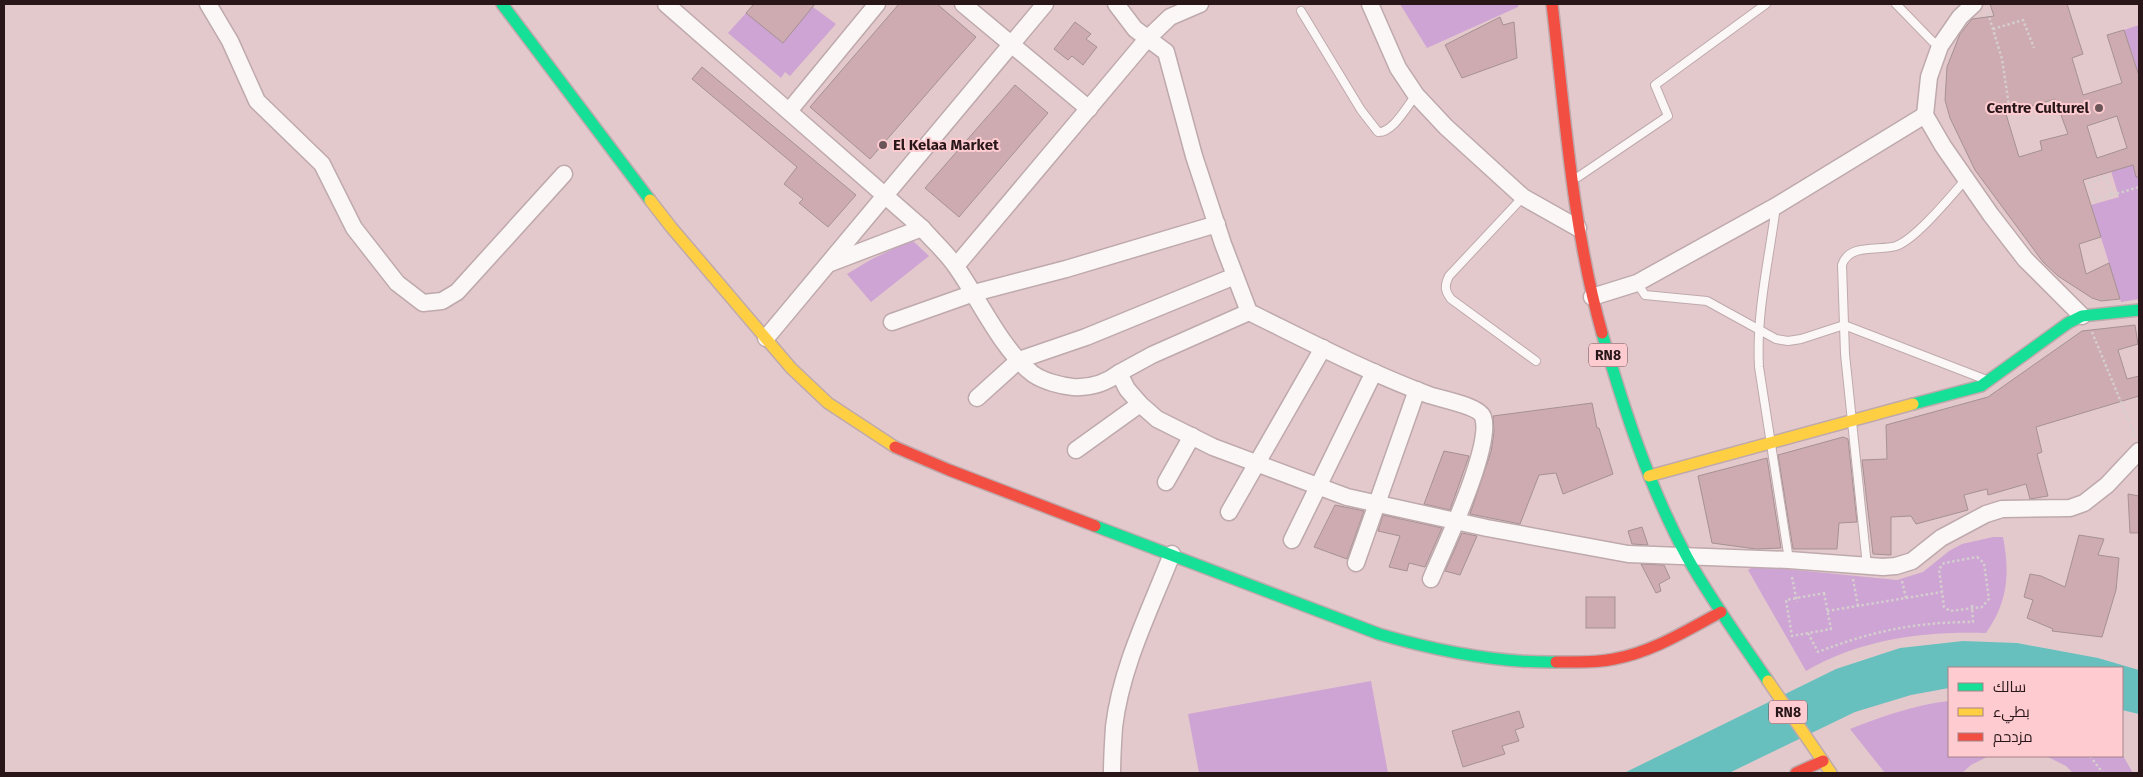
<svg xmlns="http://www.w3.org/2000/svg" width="2143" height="777" font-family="'Fira Sans',Cairo,sans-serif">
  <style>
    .green { fill: #cda4d4 }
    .water { fill: #68c0be }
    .building { fill: #cdabb0; stroke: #a59193; fill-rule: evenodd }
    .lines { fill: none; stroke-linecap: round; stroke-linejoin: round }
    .lane-casing { stroke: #bea9ac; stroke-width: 10 }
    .street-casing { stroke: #bea9ac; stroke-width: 19 }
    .fast-casing { stroke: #bea9ac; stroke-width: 14 }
    .slow-casing { stroke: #bea9ac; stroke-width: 14 }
    .jam-casing { stroke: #bea9ac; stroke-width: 14 }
    .path { stroke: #d5cdce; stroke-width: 2.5; stroke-dasharray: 2.5 2.5; stroke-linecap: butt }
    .lane { stroke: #fbf7f7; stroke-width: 8 }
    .street { stroke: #fbf7f7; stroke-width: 16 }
    .fast { stroke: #16e098; stroke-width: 11 }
    .slow { stroke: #ffcf43; stroke-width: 11 }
    .jam { stroke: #f24e42; stroke-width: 11 }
    .poi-dot { fill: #6a5558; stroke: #fdcbd0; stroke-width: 2 }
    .labels { text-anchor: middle; stroke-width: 4; stroke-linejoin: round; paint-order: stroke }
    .shield { fill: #fdcbd0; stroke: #684c50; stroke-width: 1 }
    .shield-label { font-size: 14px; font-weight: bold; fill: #281619 }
    .poi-label { font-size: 15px; font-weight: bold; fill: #281619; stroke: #fdcbd0; text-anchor: end }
  </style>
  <rect width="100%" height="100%" fill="#e4c9cc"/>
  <g class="green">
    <path d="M1400,4H1518V7L1427,48Z"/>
    <path d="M813,7L836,24L790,76L785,72L781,78L728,33L746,13Z"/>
    <path d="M2139,25V71L2138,72L2124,30Z"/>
    <path d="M2139,157V299L2121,302L2091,205L2119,197L2111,171Z"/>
    <path d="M912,240L929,256L871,302L847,274L872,259Z"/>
    <path d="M1993,537H2003C2010,574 2008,602 1986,633C1923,631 1861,639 1806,671L1748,570L1754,566L1897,580L1923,572L1949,551L1962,544Z"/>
    <path d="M1371,681L1388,773H1199L1188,714Z"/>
    <path d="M1949,701V756H1989L1971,765L1962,773H1885L1850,729C1883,716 1914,705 1949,701Z"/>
    <path d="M2122,754L2133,773H2073L2066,766L2046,756Z"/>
  </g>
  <path class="water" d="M1963,641L2017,643L2098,658L2139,670V714L2122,710V668H1949V688L1911,695L1855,712L1729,773H1624L1836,669L1900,648Z"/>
  <g class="building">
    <path d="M754,4H815L783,43L746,13Z"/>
    <path d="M899,4H937L976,37L870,159L810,107Z"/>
    <path d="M1990,4H2067L2083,54L2072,58L2083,95L2122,83L2107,35L2124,30L2139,76V177H2136L2133,165L2083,180L2101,237L2079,244L2086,274L2109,263L2120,299L2101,301L2092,298L2058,276L2043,262L1975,170L1950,118L1945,100L1947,67L1960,34L1972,19L1994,16ZM2055,99L2068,134L2040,141L2042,150L2019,157L2006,114ZM2117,116L2127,148L2097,158L2087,126Z"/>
    <path d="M1500,17L1503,25L1514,22L1517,58L1462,78L1445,45Z"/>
    <path d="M1075,22L1091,34L1086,39L1097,47L1083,65L1072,56L1068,60L1054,49Z"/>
    <path d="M702,67L856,195L828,227L799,203L803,199L784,184L797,167L692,79Z"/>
    <path d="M1015,85L1048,113L959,217L925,188Z"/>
    <path d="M2135,325L2138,344L2118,350L2127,379L2139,376V396L2036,427L2042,452L2037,454L2048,496L2030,499L2026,484L1988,495L1987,489L1964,495L1968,510L1916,524L1911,516L1891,517V555L1873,554L1862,460L1887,459L1886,425L1988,397L2082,331Z"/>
    <path d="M1592,403L1597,428H1599L1613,474L1563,494L1556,473L1539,475L1520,524L1470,514L1491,452L1494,432L1493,416Z"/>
    <path d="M1843,437L1848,439L1857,522L1839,523L1837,549H1793L1778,455Z"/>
    <path d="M1444,451L1469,456L1450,510L1424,504Z"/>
    <path d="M1767,458L1781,548L1756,549L1712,543L1698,476Z"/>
    <path d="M2128,494L2139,496V533H2130Z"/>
    <path d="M1335,505L1364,511L1347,559L1314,547Z"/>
    <path d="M1383,515L1442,528L1425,567L1409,563L1407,571L1389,567L1400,536L1378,531Z"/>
    <path d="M1642,527L1648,545L1632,544L1628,531Z"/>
    <path d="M1462,533L1477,536L1460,575L1445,571Z"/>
    <path d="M2079,535L2104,539L2098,555L2119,558L2116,590L2102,637L2052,631L2053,629L2027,618L2033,600L2024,597L2030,574L2041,576L2065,587Z"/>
    <path d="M1641,564L1664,565L1670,578L1659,584L1661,591L1656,593Z"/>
    <rect x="1586" y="597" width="29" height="31"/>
    <path d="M1519,711L1524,727L1515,730L1519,741L1502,746L1505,754L1463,767L1452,731Z"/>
  </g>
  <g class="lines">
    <defs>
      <g id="lane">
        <path d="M1896,4L1932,41L1940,46"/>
        <path d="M1301,11L1361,110L1378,132C1393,133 1407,106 1416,95"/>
        <path d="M1578,177L1668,116L1655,85L1766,4"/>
        <path d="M1523,197L1449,276C1444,286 1445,291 1451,299L1536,361"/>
        <path d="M1776,206C1769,260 1756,313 1759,367L1789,560"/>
        <path d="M1637,283L1645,295L1707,301L1776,339L1788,341L1801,339L1844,325L1984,379"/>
        <path d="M1867,566L1845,354L1842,265C1849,243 1879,251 1896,246C1916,239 1951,196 1966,179"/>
      </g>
      <g id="street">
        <path d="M208,4L230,41L257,101L322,164L354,228L397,283L423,303L442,301L457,292L564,174"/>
        <path d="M666,4L922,228C933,241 948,254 957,268C980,301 1002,350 1033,374C1043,381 1061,386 1073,387C1090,388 1106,383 1119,373L1127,389L1140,404L1157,419L1213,447L1347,497L1487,528L1628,554L1789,560L1883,567L1896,566L1912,561L1941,538L1986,514L2002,509L2070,508L2084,503L2107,485L2139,451"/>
        <path d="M963,4L1089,109"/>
        <path d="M1116,4L1135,29L1166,52L1194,156L1223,244L1249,312C1308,341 1367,372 1429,395C1441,399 1479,406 1483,417C1493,446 1444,548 1431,579"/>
        <path d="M1370,4L1398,68L1416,95L1446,127L1523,197L1578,228"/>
        <path d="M1974,4L1960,17L1940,46L1929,77L1925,115L1943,146L1991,215L2025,259L2082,316"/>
        <path d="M789,111L877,4"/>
        <path d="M828,264L922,228"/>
        <path d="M956,266L1147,39L1170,17L1200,4"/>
        <path d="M1592,297L1637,283L1776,206L1925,115"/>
        <path d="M892,322L974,293L1066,269L1217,224"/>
        <path d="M766,338L1045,4"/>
        <path d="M1119,373L1152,355L1249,312"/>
        <path d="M977,398L1019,360L1086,337L1235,276"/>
        <path d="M1076,450L1140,404"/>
        <path d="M1166,482L1192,436"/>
        <path d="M1229,512L1323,348"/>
        <path d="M1292,540L1374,372"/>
        <path d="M1356,563L1417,390"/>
        <path d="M1112,773C1112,758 1113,743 1114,727C1121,667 1150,610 1172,554"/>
      </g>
      <g id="fast">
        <path d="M502,4L650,200"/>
        <path d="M1602,333C1624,409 1649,487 1687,557C1711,600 1740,640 1768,681"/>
        <path d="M1913,404L1981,386L2068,323L2082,316L2139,310"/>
        <path d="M1095,526L1379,634C1437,651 1495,663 1556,662"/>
      </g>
      <g id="slow">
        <path d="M650,200L671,227L791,368L828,403L895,447"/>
        <path d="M1649,476L1913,404"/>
        <path d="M1768,681L1831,773"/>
      </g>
      <g id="jam">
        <path d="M1552,4C1565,114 1572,226 1602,333"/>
        <path d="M895,447L949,470L1095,526"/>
        <path d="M1556,662C1575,662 1595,663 1614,659C1653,652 1687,630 1721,612"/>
        <path d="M1796,773L1823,761"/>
      </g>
    </defs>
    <use href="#lane" class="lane-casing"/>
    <use href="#street" class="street-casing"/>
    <use href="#fast" class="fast-casing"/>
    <use href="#slow" class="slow-casing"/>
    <use href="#jam" class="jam-casing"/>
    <g class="path">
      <path d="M1988,13L2002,59L2009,106"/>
      <path d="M1993,29L2023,20L2034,48"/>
      <path d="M2106,177L2112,195L2094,200L2089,183Z"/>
      <path d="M2112,195L2139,187"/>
      <path d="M2092,332L2135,436"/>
      <path d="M1977,557L1984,563L1989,599L1982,607L1950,611L1944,607L1939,569L1944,563Z"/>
      <path d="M1792,577L1797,602"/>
      <path d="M1853,579L1858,606"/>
      <path d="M1902,581L1906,598"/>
      <path d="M1824,593L1831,629L1792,636L1786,600Z"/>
      <path d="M1827,611L1942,592"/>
      <path d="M1808,633L1818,652C1872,631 1916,622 1973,622L1972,603"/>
      <path d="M2090,756L2103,773"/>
    </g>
    <use href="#lane" class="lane"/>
    <use href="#street" class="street"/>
    <use href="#fast" class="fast"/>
    <use href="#slow" class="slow"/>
    <use href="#jam" class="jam"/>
  </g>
  <g class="poi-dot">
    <circle cx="2099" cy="108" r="5"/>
    <circle cx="883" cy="145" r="5"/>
  </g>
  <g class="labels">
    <g class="shield">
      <rect x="1589" y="343.5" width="38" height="23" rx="4"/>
      <rect x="1769" y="700.5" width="38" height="23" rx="4"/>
    </g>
    <g class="shield-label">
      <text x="1608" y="360">RN8</text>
      <text x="1788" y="717">RN8</text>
    </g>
    <g class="poi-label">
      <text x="2089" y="113">Centre Culturel</text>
      <text x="893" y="150" text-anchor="start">El Kelaa Market</text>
    </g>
  </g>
  <rect width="2143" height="777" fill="none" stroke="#281619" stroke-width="10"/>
  <rect x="1948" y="667" width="175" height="90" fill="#fdcbd0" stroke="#a88387"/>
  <rect x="1958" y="683" width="25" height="8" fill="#16e098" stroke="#a88387"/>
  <text x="1993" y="692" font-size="15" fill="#281619">سالك</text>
  <rect x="1958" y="708" width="25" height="8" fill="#ffcf43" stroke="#a88387"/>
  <text x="1993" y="717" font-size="15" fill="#281619">بطيء</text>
  <rect x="1958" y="733" width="25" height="8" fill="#f24e42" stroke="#a88387"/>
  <text x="1993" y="742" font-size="15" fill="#281619">مزدحم</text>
</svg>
